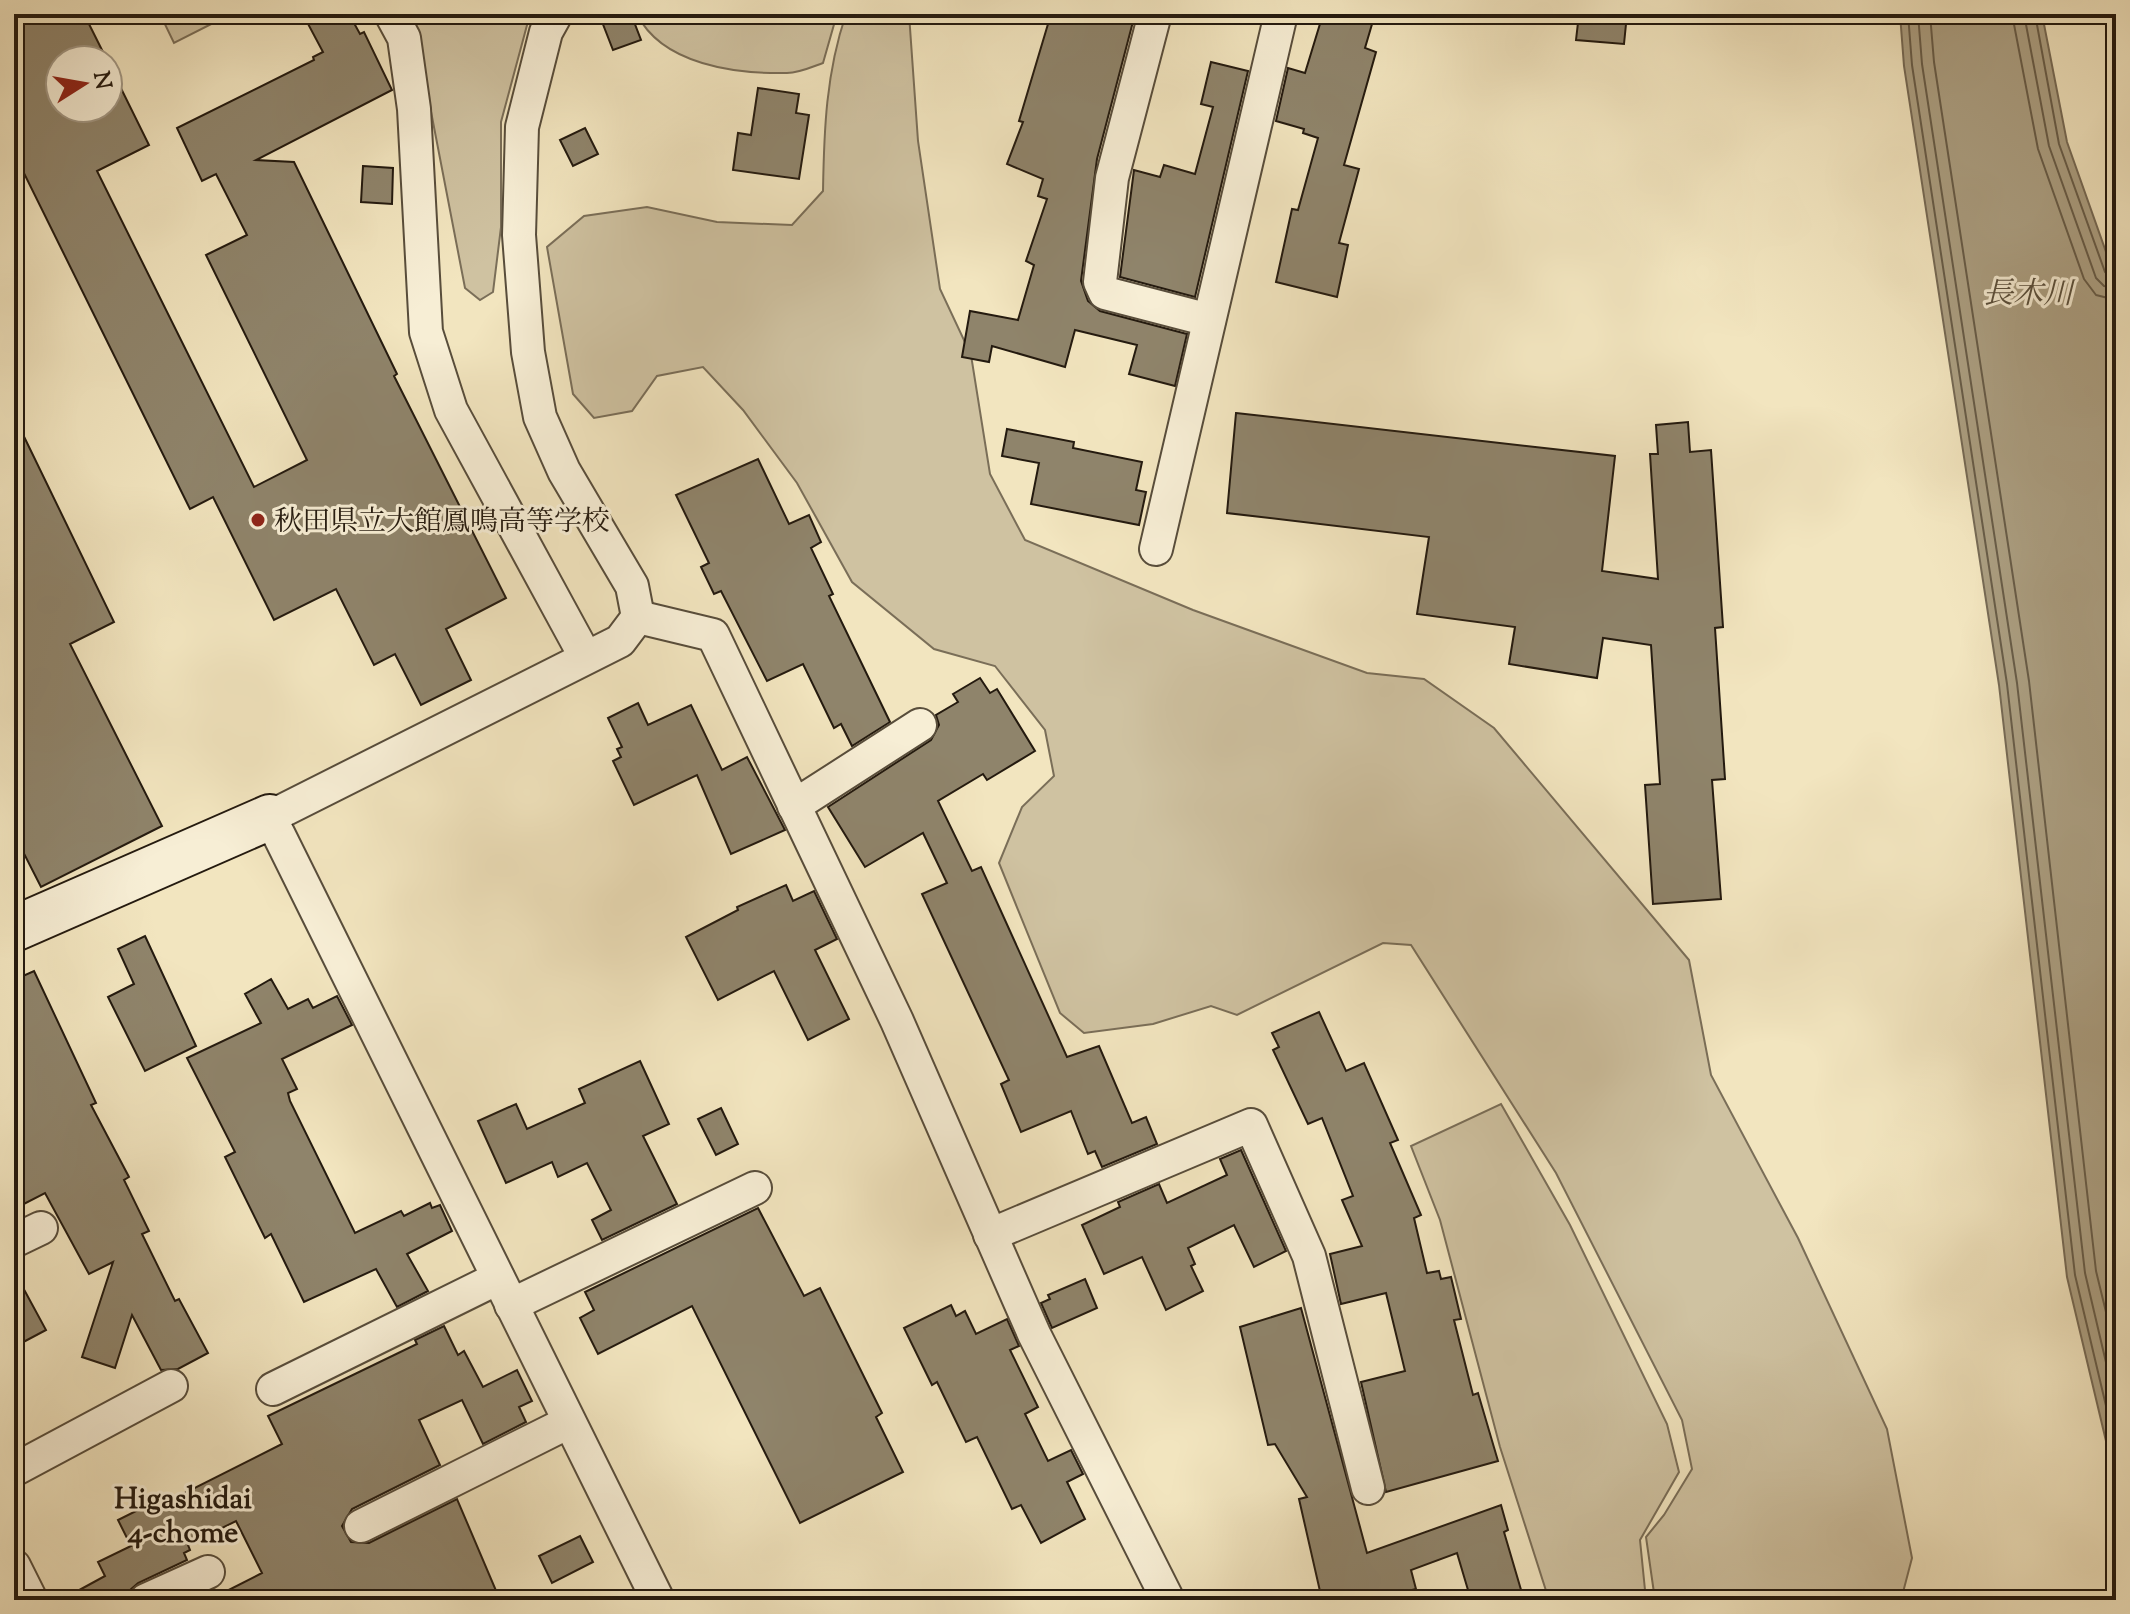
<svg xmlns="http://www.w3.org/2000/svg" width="2130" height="1614" font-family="'Sorts Mill Goudy','Noto Serif JP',serif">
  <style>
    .green { fill: #cfc2a1; stroke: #7a6e58; stroke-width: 2 }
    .water { fill: #aca083; stroke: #766a55; stroke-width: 2 }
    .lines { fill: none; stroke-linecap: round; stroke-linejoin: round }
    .shore { stroke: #685d49; stroke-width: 2 }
    .building { fill: #8f846b; stroke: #241a0f; stroke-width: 2 }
    .street-casing { stroke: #584d3b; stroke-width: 36 }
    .secondary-casing { stroke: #241a0f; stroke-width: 48 }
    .street { stroke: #f7eed5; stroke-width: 32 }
    .secondary { stroke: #f7eed5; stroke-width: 44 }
    .poi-dot { fill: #8f2418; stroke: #f7eed5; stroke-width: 3 }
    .labels { text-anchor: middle; stroke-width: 6; stroke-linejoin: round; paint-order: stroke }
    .poi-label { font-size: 28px; fill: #241a0f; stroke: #f7eed5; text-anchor: start }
    .water-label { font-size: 30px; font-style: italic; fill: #5a503d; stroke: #f7eed5 }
    .neighbourhood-label { font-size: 30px; font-weight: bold; fill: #241a0f; stroke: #f7eed5 }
  </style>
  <rect width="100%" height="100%" fill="#f2e5bf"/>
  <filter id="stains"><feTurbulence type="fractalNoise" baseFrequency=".0025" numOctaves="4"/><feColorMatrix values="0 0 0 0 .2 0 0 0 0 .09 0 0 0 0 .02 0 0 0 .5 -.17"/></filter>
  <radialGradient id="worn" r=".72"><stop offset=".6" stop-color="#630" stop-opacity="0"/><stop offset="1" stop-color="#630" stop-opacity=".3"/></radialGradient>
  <g class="green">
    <path d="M160,14H231L174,43Z"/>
    <path d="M406,14H530L501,122V227L493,292L480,300L465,288L428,96Z"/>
    <path d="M637,14H837L823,63C812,67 799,73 787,73C736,74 662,65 637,14Z"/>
    <path d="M846,14H909L918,141L940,289L971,355L990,474L1025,540L1193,610L1367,673L1424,679L1494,728L1689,960L1711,1075L1798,1238L1887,1429L1912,1558L1901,1600H1655L1646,1537L1664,1515L1692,1469L1682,1420L1556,1173L1411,945L1383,943L1237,1015L1211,1006L1153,1024L1084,1033L1060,1013L999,863L1022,807L1054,776L1045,730L995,666L934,649L852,582L797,483L743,410L703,367L657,376L632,411L594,418L573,394L547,247L584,216L647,207L717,222L792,225L823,191C824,130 826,73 846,14Z"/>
    <path d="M1501,1104L1570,1225L1667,1424L1679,1472L1640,1540L1646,1600H1549L1500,1447L1440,1220L1411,1146Z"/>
  </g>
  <path class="water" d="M1900,14H2042L2067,142L2116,280V1483L2067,1277L1999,685L1904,66Z"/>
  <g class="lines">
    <g class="shore">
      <path d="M1908,14L1912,65L2007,684L2075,1275L2116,1448"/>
      <path d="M1918,14L1922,64L2017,683L2085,1273L2116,1405"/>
      <path d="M1930,14L1934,62L2029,681L2096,1271L2116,1353"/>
      <path d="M2012,14L2038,149L2084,279L2096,295L2116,300"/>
      <path d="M2024,14L2049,146L2096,278L2104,286L2116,288"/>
      <path d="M2035,14L2059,144L2105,272L2116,278"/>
    </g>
  </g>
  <g class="building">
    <path d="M14,14H84L107,60H60V108H108V62L149,145L97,171L254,487L307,460L206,255L247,235L216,174L202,181L177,128L314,60L313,57L323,52L307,22L322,14H349L360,34L364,32L392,90L256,160L294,162L397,374L394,376L506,598L446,629L471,680L421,705L395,654L374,665L336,589L274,620L213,497L190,509L14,153Z"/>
    <path d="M599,14H631L641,40L613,50Z"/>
    <path d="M1051,14H1135L1097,159L1081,281L1088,301L1100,311L1187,334L1175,386L1129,374L1137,345L1075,330L1065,367L992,346L989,362L962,357L970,311L1018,320L1034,265L1026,261L1047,199L1038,196L1043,179L1007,164L1023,122L1019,121Z"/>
    <path d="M1323,14H1375L1365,48L1376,52L1344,165L1359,169L1339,243L1348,245L1337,297L1276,282L1292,209L1298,210L1318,138L1303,133L1304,129L1276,121L1288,68L1305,73Z"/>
    <path d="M1579,14H1627L1624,44L1576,40Z"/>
    <path d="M1211,62L1248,71L1195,297L1120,277L1134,170L1160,177L1164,165L1195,174L1213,107L1201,104Z"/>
    <path d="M758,88L799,94L796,113L809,115L799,179L733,170L738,133L751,135Z"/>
    <path d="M585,128L598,154L573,166L560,140Z"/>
    <path d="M363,166L393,168L392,204L361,202Z"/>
    <path d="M1236,413L1615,456L1602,571L1658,579L1650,454H1658L1656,425L1688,422L1690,452L1711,450L1723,627L1715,628L1725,779L1712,780L1721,899L1653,904L1645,785L1660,784L1651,645L1603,638L1597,678L1509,664L1515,627L1417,614L1429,537L1227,513Z"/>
    <path d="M14,416L114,622L70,644L162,826L41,887L14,834Z"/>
    <path d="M1007,429L1074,442L1073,448L1142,462L1136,490L1146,492L1139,525L1031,504L1039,463L1002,456Z"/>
    <path d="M758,459L789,524L809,515L821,542L811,548L833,594L829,596L890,722L852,746L841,724L834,728L803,664L767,681L721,591L714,594L701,567L709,563L676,495Z"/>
    <path d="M980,678L990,693L997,689L1035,751L987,780L983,774L938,801L972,871L981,867L1067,1057L1099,1046L1132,1123L1146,1117L1157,1144L1102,1167L1095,1151L1088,1154L1071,1111L1021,1132L1001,1084L1009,1080L922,894L947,883L923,833L865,867L828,807L931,740L939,725L936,715L958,702L953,694Z"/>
    <path d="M638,703L648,725L691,705L722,770L747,757L785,830L731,854L697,775L634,805L613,761L621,757L617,749L622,747L608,718Z"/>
    <path d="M786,885L793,901L814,891L837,939L815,950L849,1019L808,1040L774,971L718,1000L686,937L738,910L737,907Z"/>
    <path d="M145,936L196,1046L145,1071L108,997L134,984L118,949Z"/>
    <path d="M34,971L96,1103L91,1105L129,1177L124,1180L149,1231L142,1234L175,1301L179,1299L208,1353L178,1369L161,1370L132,1315L115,1368L82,1357L113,1262L89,1274L45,1193L14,1209V1069L23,1064L14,1044V980Z"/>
    <path d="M271,979L288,1009L308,999L313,1008L337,996L352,1025L282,1059L297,1089L288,1093L290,1101L355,1233L401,1211L404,1216L430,1203L432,1208L440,1205L452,1231L407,1254L428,1291L397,1307L376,1269L304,1302L271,1234L265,1238L225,1157L235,1152L187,1058L261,1023L245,994Z"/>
    <path d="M1319,1012L1346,1071L1364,1063L1398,1140L1390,1143L1421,1215L1414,1218L1427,1273L1439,1271L1441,1279L1451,1277L1461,1319L1454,1320L1473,1395L1478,1393L1498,1461L1386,1492L1361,1382L1405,1371L1386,1293L1341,1304L1330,1254L1362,1246L1342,1200L1353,1196L1322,1118L1308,1124L1273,1050L1279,1047L1272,1033Z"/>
    <path d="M640,1061L669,1124L643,1136L677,1204L602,1240L592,1220L611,1210L587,1163L558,1177L552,1162L506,1183L478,1121L516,1104L527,1129L585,1103L579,1089Z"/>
    <path d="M721,1108L738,1144L716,1155L698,1119Z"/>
    <path d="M1241,1150L1286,1251L1254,1267L1234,1225L1188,1248L1195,1264L1191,1266L1203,1291L1166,1310L1142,1257L1104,1274L1082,1225L1120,1207L1118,1202L1159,1184L1167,1203L1227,1175L1220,1159Z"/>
    <path d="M758,1208L804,1296L820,1288L882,1413L876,1417L903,1472L800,1523L692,1306L598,1354L580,1318L594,1310L585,1292Z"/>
    <path d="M14,1271L46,1330L14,1347Z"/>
    <path d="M1085,1279L1097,1308L1052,1328L1041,1303L1050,1299L1048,1295Z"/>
    <path d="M951,1305L956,1316L965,1311L976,1334L1007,1319L1019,1346L1010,1350L1038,1407L1025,1414L1048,1461L1071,1450L1083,1474L1067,1482L1085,1519L1041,1543L1021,1505L1012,1509L977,1437L966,1442L937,1382L932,1385L904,1328Z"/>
    <path d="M1301,1308L1367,1553L1501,1505L1508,1530L1504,1532L1524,1600H1471L1457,1553L1411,1570L1416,1589L1408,1591L1411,1600H1322L1299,1499L1307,1497L1275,1444L1268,1445L1240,1327Z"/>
    <path d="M444,1326L458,1355L464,1351L483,1387L517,1370L532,1401L519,1407L526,1422L483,1444L462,1400L419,1420L440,1465L352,1509L342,1526L351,1542L369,1543L457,1499L500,1600H209L262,1573L236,1521L188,1545L190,1550L184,1553L187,1560L138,1583L130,1590L127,1600H61L105,1576L98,1562L131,1546L118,1520L164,1497L167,1502L282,1444L268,1416L417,1344L415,1340Z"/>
    <path d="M580,1536L593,1562L552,1583L539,1556Z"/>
  </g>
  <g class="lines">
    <defs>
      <g id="street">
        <path d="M391,14L404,38L414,109L426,332L451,410L585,656"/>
        <path d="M556,14L546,32L522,127L519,235L528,352L540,417L564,471L632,586L638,617L620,641L270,817L658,1600"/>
        <path d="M1155,14L1112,178L1100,282L1105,293L1209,320"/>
        <path d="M1156,549L1281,14"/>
        <path d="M638,617L713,635L897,1021L1034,1334L1168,1600"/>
        <path d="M794,806L920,725"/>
        <path d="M990,1235L1251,1125L1309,1256L1368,1488"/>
        <path d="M14,1241L41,1228"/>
        <path d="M511,1305L755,1188"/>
        <path d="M273,1389L498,1278"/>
        <path d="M14,1470L171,1386"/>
        <path d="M361,1526L569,1422"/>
        <path d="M14,1566L31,1600"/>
        <path d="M146,1600L208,1572"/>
      </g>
      <path id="secondary" d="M14,929L270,817"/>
    </defs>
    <use href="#street" class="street-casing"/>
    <use href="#secondary" class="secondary-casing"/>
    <use href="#street" class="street"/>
    <use href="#secondary" class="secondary"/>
  </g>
  <circle class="poi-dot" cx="258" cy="520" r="8"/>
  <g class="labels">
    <g class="poi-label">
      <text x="274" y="530">秋田県立大館鳳鳴高等学校</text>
    </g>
    <g class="water-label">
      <text x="2028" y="303">長木川</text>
    </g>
    <g class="neighbourhood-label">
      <text x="183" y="1508">Higashidai<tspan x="183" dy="34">4-chome</tspan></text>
    </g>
  </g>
  <rect width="2130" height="1614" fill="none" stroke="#f2e5bf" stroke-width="48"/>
  <rect x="16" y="16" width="2098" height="1582" fill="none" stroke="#241a0f" stroke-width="4"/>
  <rect x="24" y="24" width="2082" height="1566" fill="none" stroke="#241a0f" stroke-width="2"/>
  <g transform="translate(84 84) rotate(79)"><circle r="38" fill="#f7eed5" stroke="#a39986" stroke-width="2"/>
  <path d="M0-6L14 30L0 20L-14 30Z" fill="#8f2418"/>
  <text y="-12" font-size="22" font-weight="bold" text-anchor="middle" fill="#241a0f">N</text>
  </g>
  <rect width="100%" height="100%" filter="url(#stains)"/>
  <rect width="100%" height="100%" fill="url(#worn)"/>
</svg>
